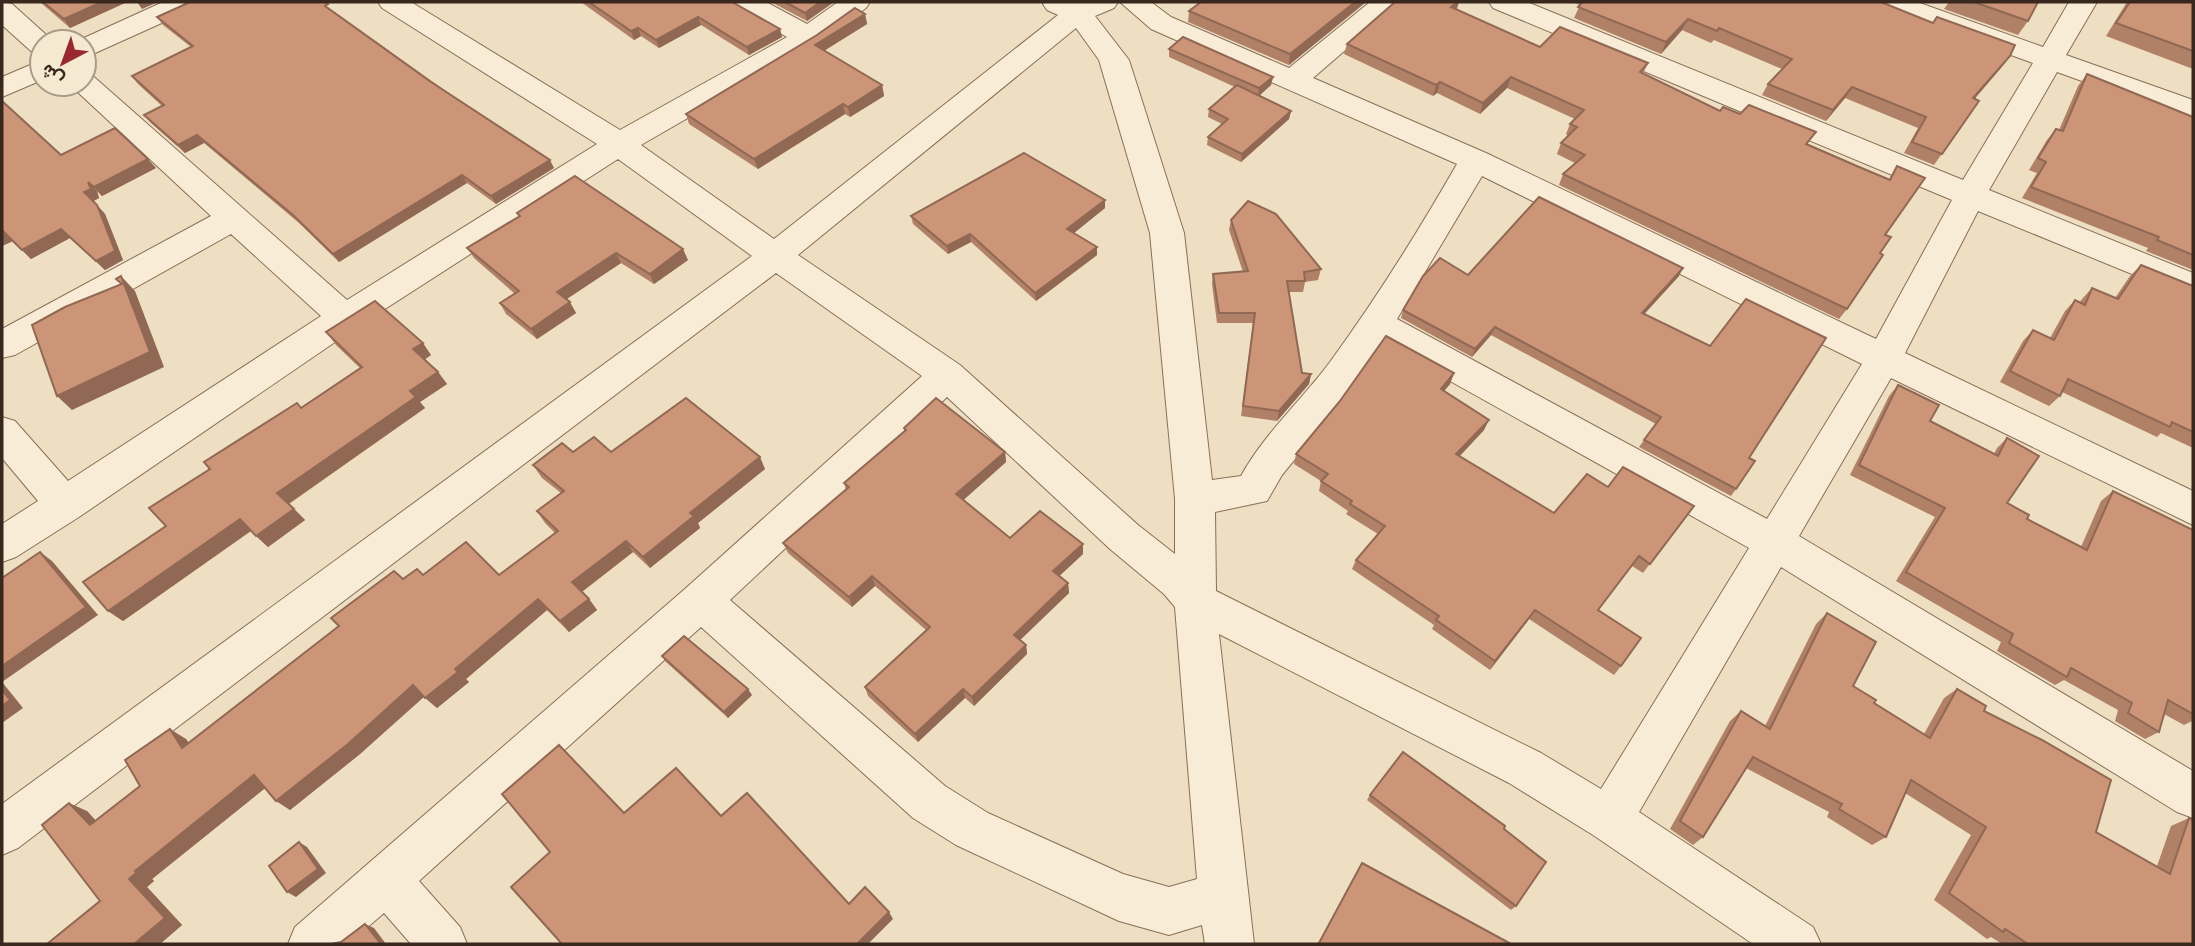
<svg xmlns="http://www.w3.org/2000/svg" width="2195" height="946" font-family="'Playfair Display',Vazirmatn,serif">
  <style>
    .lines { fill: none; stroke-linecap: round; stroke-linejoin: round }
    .minor-casing { stroke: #886f59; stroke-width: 2 }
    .minor { fill: #f9ecd6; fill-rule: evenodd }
    .wall { fill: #b08067 }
    .shaded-wall { fill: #906854 }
    .building { fill: #cd9578; stroke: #906854; stroke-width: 2 }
  </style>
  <rect width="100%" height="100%" fill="#eedec2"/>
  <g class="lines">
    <defs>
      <g id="minor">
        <path d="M2,2L12,4L52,40L54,42H42V55L32,52L2,25Z"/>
        <path d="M163,2H199L195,8L84,58V42H75Z"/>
        <path d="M378,2H411L620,130L787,37L736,8L732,2H766L807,24L838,2H870L866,8L818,43L641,145L774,239L1058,15L1047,10L1043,4L1045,2H1118L1114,8L1095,16L1129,60L1184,233L1212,480L1241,476C1264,434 1301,401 1330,362C1376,299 1418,232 1457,164L1151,29L1120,2H1151L1171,17L1289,68L1370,2H1401L1313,78L1486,153L1876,339L1952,200L1493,8L1489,2H1527L1963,180L2033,63L1881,8L1877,2H1917L2043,47L2069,2H2097L2066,55L2193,100V121L2057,72L1989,190L2193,273V299L1978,211L1905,353L2193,491V525L1891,378L1799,536L2193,771V818L2177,812L1781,567L1639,812L1813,927L1821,944H1753L1593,835L1509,783L1219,634L1254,944H1205L1202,925L1169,935L1119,921L956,845L913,818L701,627L419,881L460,927L467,944H411L384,913L348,944H288L295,927L686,588L922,376L776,273L18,848L2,855V804L752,256L618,159L357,327L79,517L16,557L2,562V524L38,501L2,458V417L15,421L68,481L321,316L231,234L15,355L2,358V329L211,216L69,84H84V75L94,77L347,300L597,144L382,8ZM1076,28L1099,60L1150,233L1175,499V554L1138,525L960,365L798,255ZM1482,176L1862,364L1767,519L1397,319ZM1382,343L1749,548L1601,789L1541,753L1216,591L1215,512L1267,501L1282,475L1335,410ZM947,397L1110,549L1164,594L1175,607L1197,879L1169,887L1123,874L988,813L945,786L730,600Z"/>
        <path d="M42,60V80L2,97V77Z"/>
      </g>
    </defs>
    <use href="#minor" class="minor-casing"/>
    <use href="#minor" class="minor"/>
  </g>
  <g class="wall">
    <path d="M40,2H127L70,28Z"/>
    <path d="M581,2H732L780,29L782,37L749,55L701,25L659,48L641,36L634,40Z"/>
    <path d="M771,2H834L807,21Z"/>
    <path d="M1201,2H1366L1289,65L1188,22L1189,11Z"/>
    <path d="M1572,2H1881L2010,56L1974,99L1979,101L1934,165L1904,153L1918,128L1845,98L1826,121L1762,95L1768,84L1782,69L1714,40L1711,43L1682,30L1661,54L1574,18L1580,5Z"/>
    <path d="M1949,2H2038L2028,21L2018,35L1944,9Z"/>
    <path d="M2127,2H2193V69L2106,36Z"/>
    <path d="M332,10L554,168L496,204L467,183L339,262L299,223L204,143L185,153L151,123L144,115L162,106L138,84L132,76L191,47L163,25L157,17Z"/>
    <path d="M1456,10L1540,47L1648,63L1643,74L1720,111L1808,144L1889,179L1897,166L1885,235L1880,253L1847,309L1839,319L1559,185L1563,174L1575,163L1557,154L1561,143L1568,136L1566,134L1570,124L1575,119L1507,88L1480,114L1437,93L1433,96L1344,54L1347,44Z"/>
    <path d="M865,14L867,24L824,51L882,85L884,96L850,117L845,114L758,169L689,124L686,114L817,35Z"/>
    <path d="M1169,49L1273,77L1271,85L1259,95L1291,111L1289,119L1241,162L1207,145L1208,137L1222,124L1208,117L1209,109L1235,87L1169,57Z"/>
    <path d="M2087,74L2193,117V270L2146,251L2148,248L2022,198L2037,173L2029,170L2047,140L2056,129L2059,130L2078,86Z"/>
    <path d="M2,101L61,155L156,168L102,196L97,191L99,198L93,201L105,214L123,260L105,270L70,238L31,259L13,241L2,246Z"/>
    <path d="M1105,208L1073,233L1097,255L1036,301L971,242L948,254L913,224L911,216Z"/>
    <path d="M517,213L688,260L654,284L621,263L567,299L576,313L537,339L506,314L500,303L515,294L474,258L467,248L519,217Z"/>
    <path d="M1231,220L1321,269L1318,280L1305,282L1303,292H1288L1302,373L1311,374L1309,384L1277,421L1241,416L1253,323H1217L1212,284L1213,274L1243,272L1229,230Z"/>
    <path d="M2141,265L2193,286V448L2161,433L2157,437L2062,392L2060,396L2049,406L2000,382L2023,341L2033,330L2050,338L2065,311L2075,300L2080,302L2082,299L2092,288L2115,298L2130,276Z"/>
    <path d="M1468,275L1679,276L1644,314L1749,458L1736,489L1731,496L1639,447L1656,424L1565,375L1491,335L1472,357L1401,318L1403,310Z"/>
    <path d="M326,332L431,355L424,360L438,372L447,384L420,402L425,408L289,504L305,520L268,547L251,531L123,621L108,611L166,526L301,408L361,369L336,345Z"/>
    <path d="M1454,373L1450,384L1444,391L1484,430L1460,456L1554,513L1608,487L1694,506L1643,573L1632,566L1598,610L1621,666L1614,675L1529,619L1490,670L1432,629L1434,625L1352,569L1356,560L1378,534L1346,514L1348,511L1319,491L1321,481L1294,464L1296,454Z"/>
    <path d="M1898,385L1930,421L1994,454L1997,448L2007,438V503L2027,519L2081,547L2101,501L2113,491L2193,530V722L2192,721L2184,725L2164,714L2159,732L2145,739L2115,721L2118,710L2064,680L2055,685L1997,651L2001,642L1896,581L1935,517L1850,475L1889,396Z"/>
    <path d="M904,428L1005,452L1006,462L963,500L1010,538L1083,544V554L1059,576L1068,583L1069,593L1020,640L1026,645L1027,654L974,706L965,698L918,742L868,696L865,687L926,630L875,586L852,607L788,553L783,543L846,490L844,483L904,431Z"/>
    <path d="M573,452H611L765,469L698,523L700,528L650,568L633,552L582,592L589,599L597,610L569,632L547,610L466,679L469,682L437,708L424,696L360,754L290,810L265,788L152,879L154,881L147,887L182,925L160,944H47L100,901L87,811L96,821L140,786L186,739L189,743L403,579L423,575H499L555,533L545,523L537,511L561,493L542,478L533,465Z"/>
    <path d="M1827,613L1853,686L1874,703L1924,734L1944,698L1957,689L1984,711L2096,832L2157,866L2171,826L2189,818L2193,944H2002L1991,937L1987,939L1934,900L1971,835L1905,793L1886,837L1872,845L1827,817L1829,812L1746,768L1703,837L1693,845L1670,829L1730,721L1741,711L1765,726L1816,624Z"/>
    <path d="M662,656L752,695L728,718L666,662Z"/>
    <path d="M1370,795L1504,829L1516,906L1511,910L1367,800Z"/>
  </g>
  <g class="shaded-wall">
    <path d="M102,2H127L70,28L64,19Z"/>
    <path d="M137,2H158L142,9Z"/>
    <path d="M820,2H834L807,21L805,13Z"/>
    <path d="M1355,2H1366L1289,65L1290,54Z"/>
    <path d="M1459,2L1456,12L1451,7Z"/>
    <path d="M865,14L867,24L817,55L815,45Z"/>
    <path d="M698,17L701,25L659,48L656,40Z"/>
    <path d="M1688,19L1682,30L1661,54L1666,42Z"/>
    <path d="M638,28L641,36L634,40L631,31Z"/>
    <path d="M780,29L782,37L749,55L747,47Z"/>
    <path d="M2010,56L2001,68L1965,110L1973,98Z"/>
    <path d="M1273,77L1271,85L1258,97L1259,88Z"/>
    <path d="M1511,77L1507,88L1480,114L1483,103Z"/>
    <path d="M1440,82L1437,93L1433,96L1436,85Z"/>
    <path d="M882,85L884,96L850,117L848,107Z"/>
    <path d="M1852,87L1845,98L1826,121L1833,110Z"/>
    <path d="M843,104L845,114L758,169L754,159Z"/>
    <path d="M1291,111L1289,119L1241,162L1242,154Z"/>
    <path d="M197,135L204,143L185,153L178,145Z"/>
    <path d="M148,159L156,168L102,196L94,187Z"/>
    <path d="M550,160L554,168L496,204L491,196Z"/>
    <path d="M462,175L467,183L339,262L333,254Z"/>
    <path d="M88,182L97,191L99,198L92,202L84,192Z"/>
    <path d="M1105,200V208L1068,238L1067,229Z"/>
    <path d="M97,205L105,214L123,260L105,270L96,261Z"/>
    <path d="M61,229L70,238L31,259L22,250Z"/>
    <path d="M3,231L13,241L2,246V232Z"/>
    <path d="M970,234L971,242L948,254L947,246Z"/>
    <path d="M1097,247V255L1036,301L1035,293Z"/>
    <path d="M683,249L688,260L654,284L650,274Z"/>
    <path d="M616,253L621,263L562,302L557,292Z"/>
    <path d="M1683,268L1679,276L1638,321L1642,313Z"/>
    <path d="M121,276L135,291L164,367L72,410L57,396L150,352Z"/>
    <path d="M570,302L576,313L537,339L531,329Z"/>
    <path d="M1495,327L1491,335L1472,357L1475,349Z"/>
    <path d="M423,343L431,355L422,361L413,349Z"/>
    <path d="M438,372L447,384L420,402L425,408L288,504L277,493L410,391Z"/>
    <path d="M1454,373L1450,384L1437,399L1441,389Z"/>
    <path d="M1311,374L1309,384L1277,421L1279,411Z"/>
    <path d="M1489,420L1484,430L1452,464L1456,454Z"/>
    <path d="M1005,452L1006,462L958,505L956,494Z"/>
    <path d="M760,457L765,469L698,523L700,528L650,568L643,557L690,513Z"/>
    <path d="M294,509L305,520L268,547L256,536Z"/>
    <path d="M240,519L252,530L123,621L108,611Z"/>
    <path d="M626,541L633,552L580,593L572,582Z"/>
    <path d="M1083,544V554L1054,581L1053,571Z"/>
    <path d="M40,552L52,561L98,615L2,682L23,708L2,723V666Z"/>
    <path d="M872,576L875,586L852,607L849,597Z"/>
    <path d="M1068,583L1069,593L1015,645L1014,635Z"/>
    <path d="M538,599L547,610L466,679L455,669Z"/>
    <path d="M589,599L597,610L569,632L560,621Z"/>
    <path d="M1535,610L1529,619L1490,670L1495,661Z"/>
    <path d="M1026,645L1027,654L974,706L972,697Z"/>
    <path d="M458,672L469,682L437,708L425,698Z"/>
    <path d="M413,685L425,696L360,754L290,810L276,801Z"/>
    <path d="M748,689L752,695L728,718L724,712Z"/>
    <path d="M963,689L965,698L918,742L915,734Z"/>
    <path d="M170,729L186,739L198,758L182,748Z"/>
    <path d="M254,775L269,785L152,879L154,881L147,887L182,925L160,944H134L129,879L135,871Z"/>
    <path d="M69,803L87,811L108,834L90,825Z"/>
    <path d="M299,842L307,847L326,873L296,897L287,892Z"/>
    <path d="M889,912L893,919L868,944H857Z"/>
    <path d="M365,924L374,928L386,944H378Z"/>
  </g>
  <g class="building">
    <path d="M43,2H102L64,19Z"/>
    <path d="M190,2H324L328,4L325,6L431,82L550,160L491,196L462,175L333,254L293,215L197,135L178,145L144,115L164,105L132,76L193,46L157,17Z"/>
    <path d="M589,2H732L780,29L747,47L698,17L656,40L638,28L631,31Z"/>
    <path d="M785,2H820L805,13Z"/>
    <path d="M1201,2H1355L1290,54L1189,11Z"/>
    <path d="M1395,2H1458L1451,7L1540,47L1560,27L1648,63L1640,72L1720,111L1723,107L1740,114L1749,105L1816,132L1806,144L1859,167L1890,180L1897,166L1925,178L1885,235L1891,237L1880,253L1883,255L1847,309L1563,174L1585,155L1561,143L1577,127L1570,124L1584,110L1511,77L1483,103L1440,82L1436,85L1347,44Z"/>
    <path d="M1583,2H1881L1933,23L1937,17L2015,45L2010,56L1973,98L1979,101L1942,154L1912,142L1926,117L1852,87L1833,110L1768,84L1792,59L1719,28L1717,31L1688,19L1666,42L1578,7Z"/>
    <path d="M1974,2H2038L2028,21Z"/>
    <path d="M2130,2H2193V51L2116,23Z"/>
    <path d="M855,8L865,14L815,45L882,85L848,107L843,104L754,159L686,114L817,35Z"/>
    <path d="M1183,37L1273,77L1259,88L1169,49Z"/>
    <path d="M2087,74L2193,117V255L2157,240L2159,237L2031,187L2046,162L2038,158L2056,129L2063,131Z"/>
    <path d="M1237,85L1291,111L1242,154L1208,137L1228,119L1209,109Z"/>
    <path d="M2,101L61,155L115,128L148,159L94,187L88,182L91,189L84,192L97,205L115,251L96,261L61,229L22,250L3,231L2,232Z"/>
    <path d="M1024,153L1105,200L1067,229L1097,247L1035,293L970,234L947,246L911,216Z"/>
    <path d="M575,176L683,249L650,274L616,253L557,292L570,302L531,329L500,303L519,291L467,248L520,216L517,213Z"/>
    <path d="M1539,197L1683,268L1642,313L1710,346L1746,299L1826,338L1749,458L1755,461L1736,489L1644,440L1661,417L1569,367L1495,327L1475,349L1403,310L1423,276L1440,258L1468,275Z"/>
    <path d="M1248,201L1276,214L1321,269L1304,272L1305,281H1287L1302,373L1311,374L1279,411L1243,406L1255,313H1219L1213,274L1248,271L1231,220Z"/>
    <path d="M2141,265L2193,286V432L2172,422L2170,427L2068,379L2060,396L2010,371L2033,330L2054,340L2075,300L2085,305L2092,288L2118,299Z"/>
    <path d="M121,276L150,352L57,396L32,325L65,307L122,284L116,279Z"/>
    <path d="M375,301L423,343L413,349L438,372L410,391L416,397L277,493L294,509L256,536L240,519L108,611L83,582L166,526L149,508L210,469L204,462L297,403L301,408L362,367L326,332Z"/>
    <path d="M1386,336L1454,373L1441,389L1489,420L1456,454L1554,513L1587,474L1608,487L1623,467L1694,506L1650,564L1639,556L1598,610L1641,638L1621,666L1535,610L1495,661L1436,620L1439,616L1356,560L1385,526L1350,504L1352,501L1321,481L1328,474L1296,454L1340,401Z"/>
    <path d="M1898,385L1939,405L1930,421L1998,456L2007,438L2039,456L2007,503L2029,515L2027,519L2087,550L2113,491L2193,530V714L2168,700L2159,732L2128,713L2132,703L2071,668L2067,677L2009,643L2013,634L1906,572L1945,508L1859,465Z"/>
    <path d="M686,398L760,457L690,513L694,516L643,557L626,541L572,582L589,599L560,621L538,599L455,669L458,672L425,698L413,685L348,744L276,801L254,775L135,871L136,873L129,879L165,918L134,944H47L100,901L42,825L69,803L90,825L140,786L125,760L170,729L182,748L339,626L331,618L394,571L403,579L417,569L423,575L466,542L499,575L558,531L537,511L564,491L533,465L562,443L573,452L594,437L611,452Z"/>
    <path d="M936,398L1005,452L956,494L1010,538L1040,511L1083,544L1053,571L1068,583L1014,635L1026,645L972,697L963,689L915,734L865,687L930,627L872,576L849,597L783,543L849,487L844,483L906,430L904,428Z"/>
    <path d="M40,552L86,607L2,666V578Z"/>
    <path d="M1827,613L1876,642L1853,686L1876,700L1874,703L1930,738L1957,689L1986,706L1984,711L2042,740L2111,780L2096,832L2170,874L2189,818L2193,820V944H2028L2005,929L2003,932L1949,893L1986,827L1911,780L1886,837L1839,809L1842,804L1753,757L1703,837L1680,821L1741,711L1770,729Z"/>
    <path d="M684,636L748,689L724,712L662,656Z"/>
    <path d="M2,690L10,700L2,706Z"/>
    <path d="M559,745L624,813L676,768L721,816L747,793L849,904L865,887L889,912L857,944H562L511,887L550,852L502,794Z"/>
    <path d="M1403,752L1505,826L1504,829L1546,862L1516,906L1370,795Z"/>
    <path d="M299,842L318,869L287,892L269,866Z"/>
    <path d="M1362,863L1511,944H1322L1319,943Z"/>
    <path d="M365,924L380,943L378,944H331L341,942Z"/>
  </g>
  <rect width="2195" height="946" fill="none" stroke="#38281e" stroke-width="7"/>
  <g transform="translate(63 63) rotate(221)"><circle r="33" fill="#f6e9d2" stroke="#aa9c8a" stroke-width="2"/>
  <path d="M0-5L12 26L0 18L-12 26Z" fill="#982932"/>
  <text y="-10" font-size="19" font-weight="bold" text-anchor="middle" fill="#38281e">ش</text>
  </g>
</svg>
